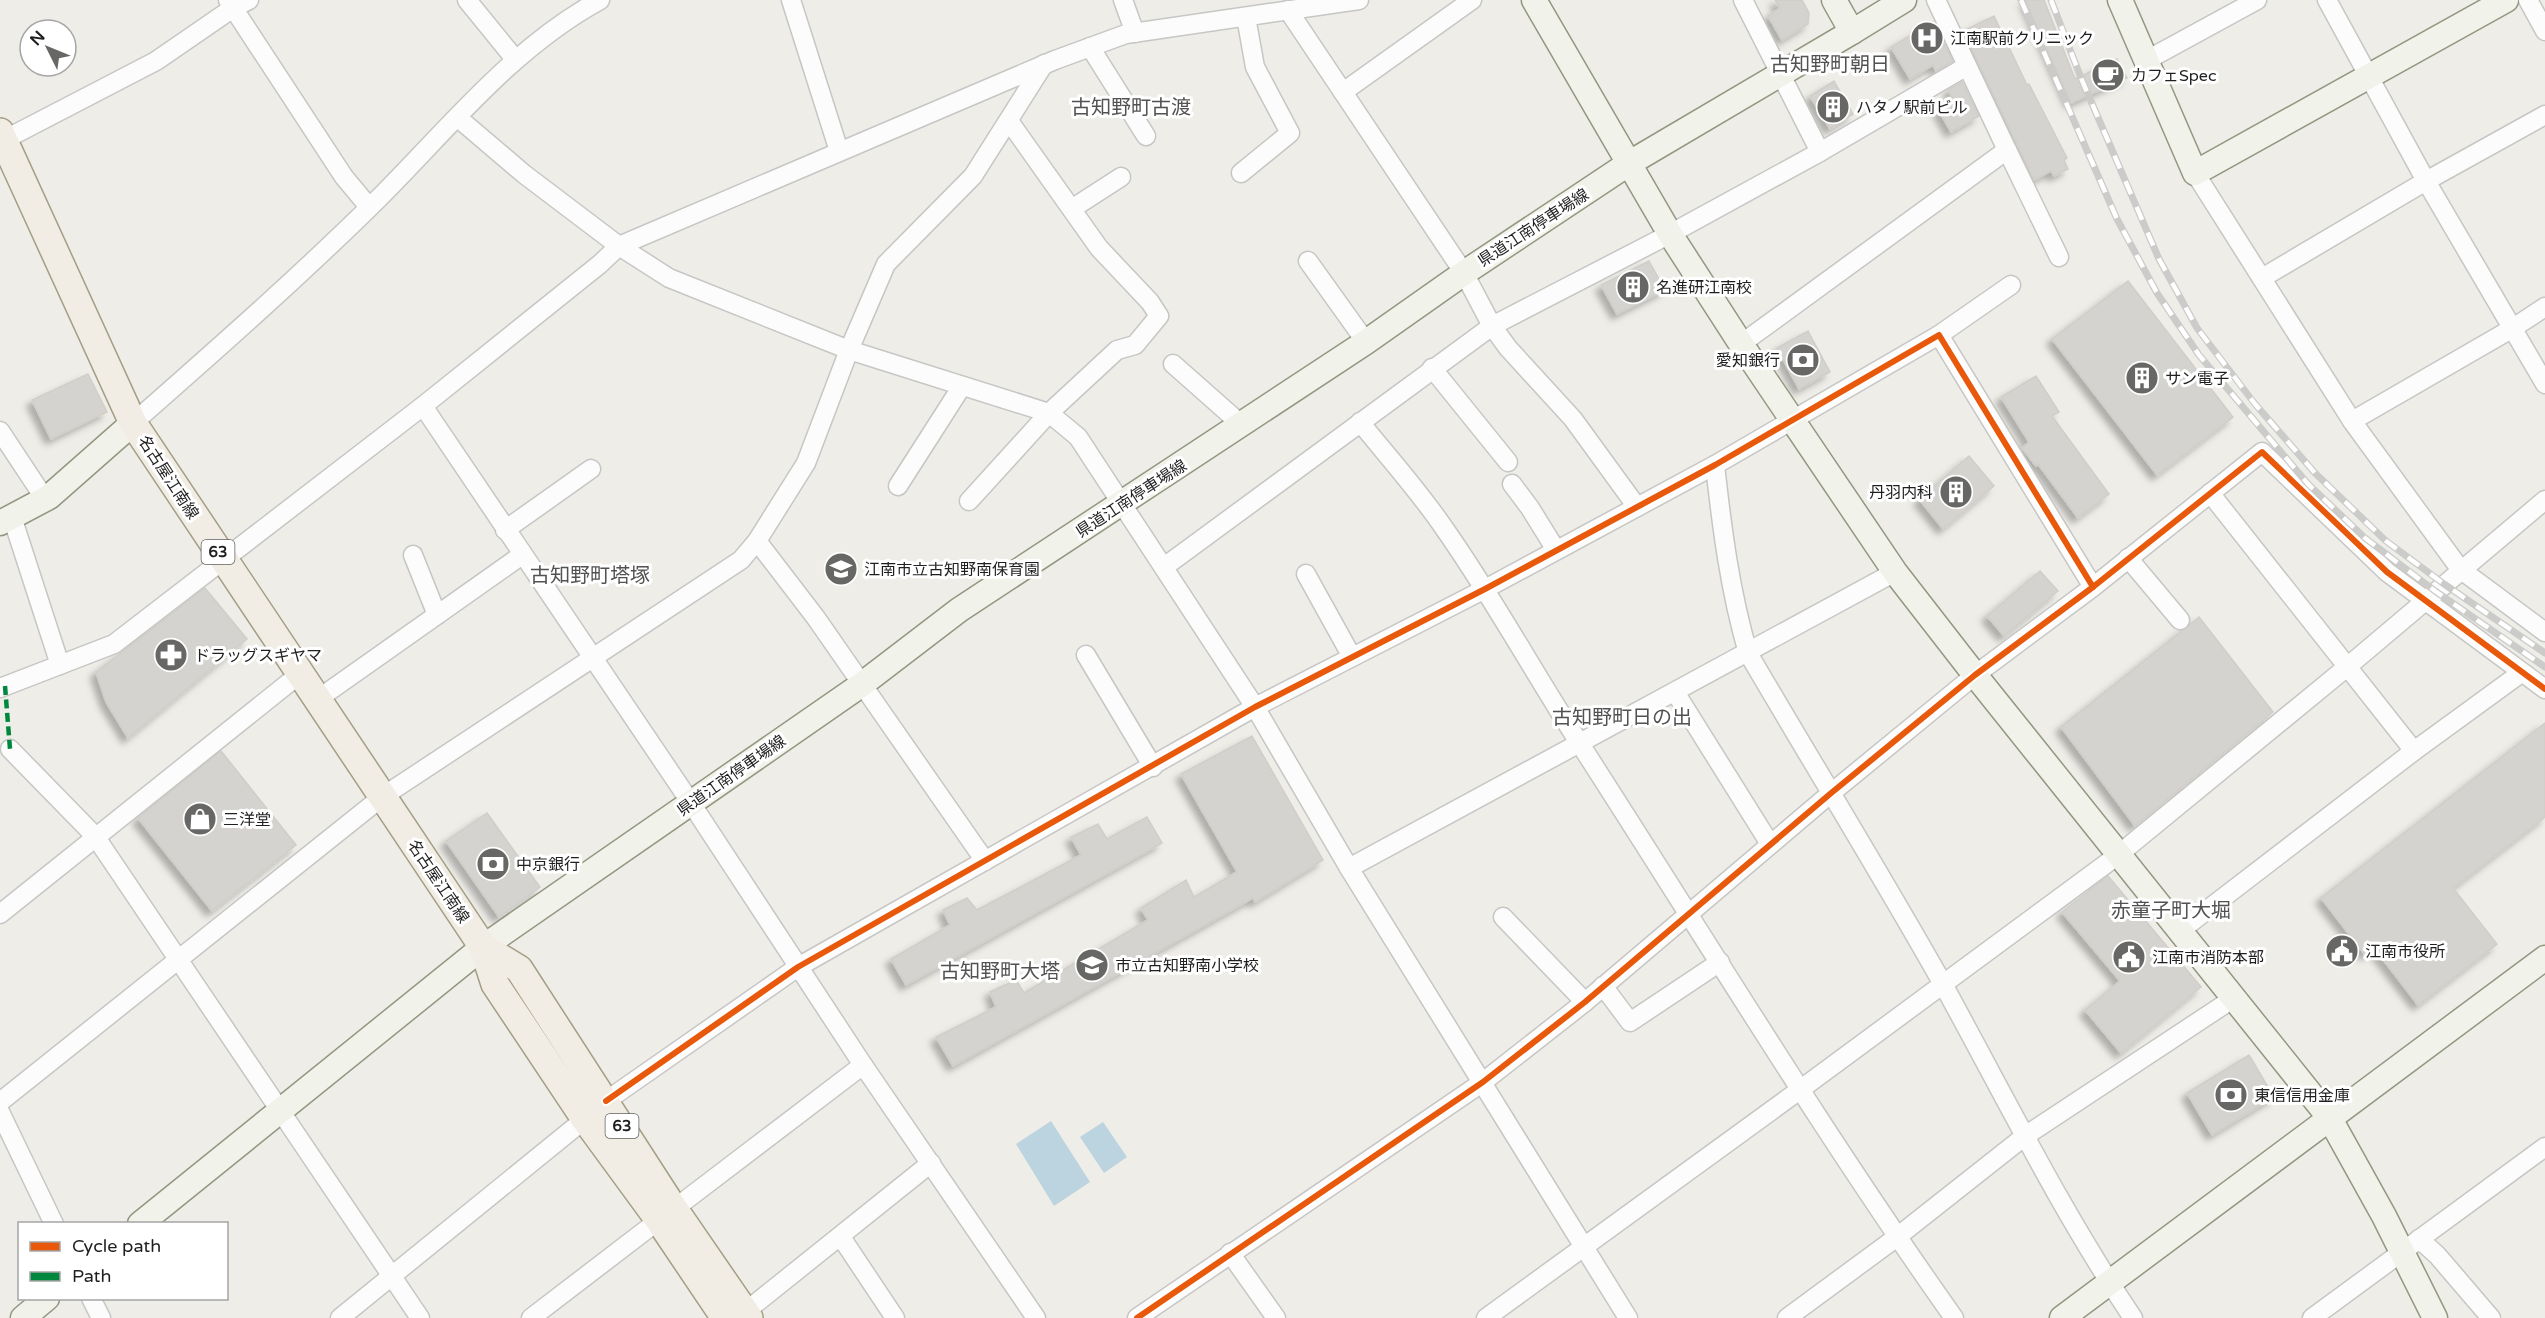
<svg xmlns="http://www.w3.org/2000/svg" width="2545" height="1318" font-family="'Varela Round','Noto Sans JP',sans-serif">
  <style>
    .water { fill: #bcd4e0 }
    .building { fill: #d4d3cf; stroke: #d1cec9; stroke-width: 1.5; filter: url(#shadow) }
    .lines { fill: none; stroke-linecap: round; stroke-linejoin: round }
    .street-casing { stroke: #c6c6c4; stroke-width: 21 }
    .secondary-casing { stroke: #939780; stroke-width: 27 }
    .primary-casing { stroke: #a49e84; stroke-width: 30 }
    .street { stroke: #fcfcfc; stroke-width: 18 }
    .secondary { stroke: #f1f3eb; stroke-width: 24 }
    .primary { stroke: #f1ede5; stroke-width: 27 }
    .rail-casing { stroke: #cbcbca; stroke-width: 7 }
    .rail { stroke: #fff; stroke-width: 4.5; stroke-dasharray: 14; stroke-linecap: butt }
    .quiet { stroke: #00873e; stroke-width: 4.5; stroke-dasharray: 9 4.5; stroke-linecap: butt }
    .cycleway-casing { stroke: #fff; stroke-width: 10 }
    .cycleway { stroke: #e8590c; stroke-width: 6 }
    .labels { text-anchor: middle; stroke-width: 6; stroke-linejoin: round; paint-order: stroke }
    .shield { fill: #fff; stroke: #626262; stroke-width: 1.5 }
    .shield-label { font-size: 15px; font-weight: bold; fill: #1f1f1f }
    .poi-label { font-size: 16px; fill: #1f1f1f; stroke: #fff; text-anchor: start }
    .street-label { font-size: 16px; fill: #1f1f1f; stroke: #fff }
    .quarter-label { font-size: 20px; fill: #525252; stroke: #fff }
  </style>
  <defs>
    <filter id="shadow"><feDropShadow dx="-5.5" dy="5.5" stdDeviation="3" flood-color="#0004"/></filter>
  </defs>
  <rect width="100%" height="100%" fill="#eeede8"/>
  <g class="water">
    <path d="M1051,1121L1090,1182L1054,1206L1016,1144Z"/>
    <path d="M1103,1122L1127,1157L1104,1173L1080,1137Z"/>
  </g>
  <g class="building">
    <path d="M1775,0H1802L1809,13L1808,24L1782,40L1768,16L1780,8Z"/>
    <path d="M2025,0H2044L2075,79L2117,59L2127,78L2071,103Z"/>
    <path d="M1994,16L2027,85L2029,84L2067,158L2064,160L2068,169L2054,176L2051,171L2034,180L1963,31Z"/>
    <path d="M1933,22L1953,61L1936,71L1933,65L1910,79L1891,47Z"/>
    <path d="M1834,81L1853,114L1830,129L1810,96Z"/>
    <path d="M1962,82L1979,116L1951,132L1938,109L1954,100L1948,90Z"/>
    <path d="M1649,261L1665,290L1617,314L1601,285Z"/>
    <path d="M2128,281L2233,417L2157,475L2052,339Z"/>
    <path d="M1808,331L1830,372L1799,389L1777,348Z"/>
    <path d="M88,374L107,412L51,439L32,400Z"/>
    <path d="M2036,376L2059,412L2052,416L2109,494L2078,518L2038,464L2036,466L2022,448L2029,442L2001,397Z"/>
    <path d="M1969,456L1994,486L1943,529L1919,499Z"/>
    <path d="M2040,571L2058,591L2004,636L1987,616Z"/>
    <path d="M205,588L247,639L128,738L106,702L96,672Z"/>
    <path d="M2199,617L2273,712L2135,826L2061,727Z"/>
    <path d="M2545,723V817L2453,888L2497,944L2418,1005L2374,948L2365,955L2321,898Z"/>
    <path d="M1252,736L1323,860L1255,902L1253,898L953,1066L936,1037L996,1007L990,992L1016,980L1024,993L1148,920L1141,908L1186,880L1194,897L1237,872L1181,774Z"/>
    <path d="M221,751L296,845L212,911L138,818Z"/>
    <path d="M487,813L540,887L499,917L446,841Z"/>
    <path d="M1147,817L1162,843L906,985L891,959L950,925L943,910L967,898L977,910L1081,855L1071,837L1098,824L1107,839Z"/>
    <path d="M2108,876L2201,987L2121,1053L2085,1010L2120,981L2062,912Z"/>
    <path d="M2249,1055L2274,1097L2212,1135L2187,1093Z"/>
  </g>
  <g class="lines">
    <defs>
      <g id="street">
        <path d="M228,0L344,177L369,207"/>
        <path d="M467,0L515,59"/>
        <path d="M791,0L839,151"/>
        <path d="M1123,0L1135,33"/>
        <path d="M1743,0L1820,152"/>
        <path d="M2327,0L2426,181L2545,384"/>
        <path d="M2528,0L2545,31"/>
        <path d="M1288,10L1464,273L1492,326L1508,348L1573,419L1637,507"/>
        <path d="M1090,47L1146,136"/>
        <path d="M2147,60L2257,0"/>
        <path d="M1343,92L1472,0"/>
        <path d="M457,117L524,174L619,246L669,278L849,350L1049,413L1078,437L1255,707L1349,868L1628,1318"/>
        <path d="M0,142L156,61L233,8L249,0"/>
        <path d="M2007,150L2059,257"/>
        <path d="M1241,173L1290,133L1255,67L1246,17"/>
        <path d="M2195,173L2352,421L2460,569L2545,632"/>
        <path d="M1073,208L1121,177"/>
        <path d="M1308,261L1366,342"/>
        <path d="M2262,278L2426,181L2545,115"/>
        <path d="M1939,335L2011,285"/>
        <path d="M1741,344L2007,150L1936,0"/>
        <path d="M1173,364L1242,425"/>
        <path d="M1432,368L1508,462"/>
        <path d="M423,406L691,803L863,1065L1036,1318"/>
        <path d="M2352,421L2513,328L2545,307"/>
        <path d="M1360,422C1388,457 1419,491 1444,528C1494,599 1535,675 1582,747C1705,938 1823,1133 1954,1318"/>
        <path d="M133,423C216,350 299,277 378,199C448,129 512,48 600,0"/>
        <path d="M0,431L45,499"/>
        <path d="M1715,465C1722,529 1730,591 1748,653C1813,764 1881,874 1944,986C2005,1097 2062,1213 2133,1318"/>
        <path d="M1512,484L1530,508L1556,550"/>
        <path d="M898,486L962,386"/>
        <path d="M2210,493L2414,751"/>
        <path d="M969,501L1049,413L1117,350L1135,345L1159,316L1150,302L1099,248L1009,121"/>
        <path d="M12,517L60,665"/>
        <path d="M505,530L591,469"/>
        <path d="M757,541L816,618L985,861"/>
        <path d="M413,555L437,615"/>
        <path d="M2128,558L2180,620"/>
        <path d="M1164,567L1492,326L1670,234L1820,152L1967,66"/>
        <path d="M1306,574L1352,657"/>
        <path d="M1086,655L1153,767"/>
        <path d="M0,688L114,644L423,406L600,264L619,246L1055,60L1126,34L1359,0"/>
        <path d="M1675,692L1770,844"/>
        <path d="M318,699L522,555"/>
        <path d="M10,749L95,836L420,1318"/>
        <path d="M1349,868L1895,572"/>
        <path d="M0,914L301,673"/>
        <path d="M1503,917L1585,1002"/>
        <path d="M2181,930L2414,751L2521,673"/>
        <path d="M1603,986L1630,1022L1720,962"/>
        <path d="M606,1101L798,967L1255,707L1485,589L1715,465L1939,335L2093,587"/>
        <path d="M0,1102L382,797L741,560L757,541L806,463L849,350L886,264L973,176L1044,64"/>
        <path d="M0,1112L54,1224"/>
        <path d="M674,1209L863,1065"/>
        <path d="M841,1237L895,1318"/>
        <path d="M2419,1239L2437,1255L2491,1318"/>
        <path d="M1230,1253L1276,1318"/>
        <path d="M91,1298L101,1318"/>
        <path d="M745,1312L931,1163"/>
        <path d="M340,1318L585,1119"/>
        <path d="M531,1318L659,1220"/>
        <path d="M1137,1318L1483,1082L1585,1002L1830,794L1975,675L2093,587L2262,452L2387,572L2545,689"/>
        <path d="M1486,1318L1801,1089L2118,855L2347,667L2545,500"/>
        <path d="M1787,1318L1897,1237L2025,1136L2234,998"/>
        <path d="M2312,1318L2545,1147"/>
      </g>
      <g id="secondary">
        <path d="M1534,0L1670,234L1741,344L1895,572L1975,675L2329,1117L2384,1216L2435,1318"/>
        <path d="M1834,0L1852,32L1904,0"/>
        <path d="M2120,0L2195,173L2506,0"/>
        <path d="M0,523L49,497L133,423"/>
        <path d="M140,1224L483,947L861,685L959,610L1366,342L1464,273L1628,164L1852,32"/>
        <path d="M23,1318L47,1298"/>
        <path d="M2062,1318L2545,958"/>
      </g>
      <g id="primary">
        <path d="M0,132L133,423L483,947L495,984L585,1119L659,1220L725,1318"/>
        <path d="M483,947L519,969L674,1209L749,1318"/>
      </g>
    </defs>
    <use href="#street" class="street-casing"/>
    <use href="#secondary" class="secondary-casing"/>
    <use href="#primary" class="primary-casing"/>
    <use href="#street" class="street"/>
    <use href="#secondary" class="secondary"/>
    <use href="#primary" class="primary"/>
    <defs>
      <g id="rail">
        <path d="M2021,0L2117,219L2157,293L2199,355L2308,484L2365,538L2435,591L2545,667"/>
        <path d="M2051,0L2081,78L2159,259L2197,328L2255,404L2315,473L2386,541L2444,584L2545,653"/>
      </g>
    </defs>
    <use href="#rail" class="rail-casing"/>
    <use href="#rail" class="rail"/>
    <path class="quiet" d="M5,686L10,749"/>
    <defs>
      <g id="cycleway">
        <path d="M606,1101L798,967L1255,707L1485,589L1715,465L1939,335L2093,587"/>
        <path d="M1137,1318L1483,1082L1585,1002L1830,794L1975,675L2093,587L2262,452L2387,572L2545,689"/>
      </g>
    </defs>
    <use href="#cycleway" class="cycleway-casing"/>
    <use href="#cycleway" class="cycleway"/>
  </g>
  <defs>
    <symbol id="hospital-disc" viewBox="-11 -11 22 22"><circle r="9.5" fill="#676765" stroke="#fff"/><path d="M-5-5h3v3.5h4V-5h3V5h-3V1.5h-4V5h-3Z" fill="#fff"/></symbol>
    <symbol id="cafe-disc" viewBox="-11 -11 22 22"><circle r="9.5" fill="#676765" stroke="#fff"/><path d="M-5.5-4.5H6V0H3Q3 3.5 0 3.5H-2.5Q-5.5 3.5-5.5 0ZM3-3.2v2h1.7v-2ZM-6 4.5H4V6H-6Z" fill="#fff"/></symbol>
    <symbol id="building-disc" viewBox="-11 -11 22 22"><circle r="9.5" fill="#676765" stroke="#fff"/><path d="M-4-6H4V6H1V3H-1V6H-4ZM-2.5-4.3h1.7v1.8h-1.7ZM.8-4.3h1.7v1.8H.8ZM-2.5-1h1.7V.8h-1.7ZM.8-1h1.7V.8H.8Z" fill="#fff"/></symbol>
    <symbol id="bank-disc" viewBox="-11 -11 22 22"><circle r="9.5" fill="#676765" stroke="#fff"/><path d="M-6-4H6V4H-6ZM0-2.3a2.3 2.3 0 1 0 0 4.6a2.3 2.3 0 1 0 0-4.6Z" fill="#fff"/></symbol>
    <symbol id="school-disc" viewBox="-11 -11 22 22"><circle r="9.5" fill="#676765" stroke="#fff"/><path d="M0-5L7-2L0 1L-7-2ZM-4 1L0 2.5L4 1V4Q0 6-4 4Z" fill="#fff"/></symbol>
    <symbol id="pharmacy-disc" viewBox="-11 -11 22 22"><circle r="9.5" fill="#676765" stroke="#fff"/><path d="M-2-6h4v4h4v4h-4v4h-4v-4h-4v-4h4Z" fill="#fff"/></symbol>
    <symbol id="shop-disc" viewBox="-11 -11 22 22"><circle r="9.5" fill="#676765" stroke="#fff"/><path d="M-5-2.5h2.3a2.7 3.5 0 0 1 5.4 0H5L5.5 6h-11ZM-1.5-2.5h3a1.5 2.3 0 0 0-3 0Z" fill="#fff"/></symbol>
    <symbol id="civic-disc" viewBox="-11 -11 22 22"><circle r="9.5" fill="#676765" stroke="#fff"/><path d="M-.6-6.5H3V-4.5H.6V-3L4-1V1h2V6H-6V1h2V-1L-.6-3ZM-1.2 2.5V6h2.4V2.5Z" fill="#fff"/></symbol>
  </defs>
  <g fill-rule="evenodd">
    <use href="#hospital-disc" x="1908" y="19" width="38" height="38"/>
    <use href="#cafe-disc" x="2089" y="56" width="38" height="38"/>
    <use href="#building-disc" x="1814" y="88" width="38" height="38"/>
    <use href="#building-disc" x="1614" y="268" width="38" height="38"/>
    <use href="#bank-disc" x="1784" y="341" width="38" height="38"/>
    <use href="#building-disc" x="2123" y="359" width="38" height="38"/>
    <use href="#building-disc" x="1937" y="473" width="38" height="38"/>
    <use href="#school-disc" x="822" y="550" width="38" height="38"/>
    <use href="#pharmacy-disc" x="152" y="636" width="38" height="38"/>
    <use href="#shop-disc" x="181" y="800" width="38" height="38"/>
    <use href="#bank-disc" x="474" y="845" width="38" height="38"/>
    <use href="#civic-disc" x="2323" y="932" width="38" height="38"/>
    <use href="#civic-disc" x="2110" y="938" width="38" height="38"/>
    <use href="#school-disc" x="1073" y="946" width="38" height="38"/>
    <use href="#bank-disc" x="2212" y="1076" width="38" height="38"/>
  </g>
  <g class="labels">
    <g class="shield">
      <rect x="201.5" y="540" width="33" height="24" rx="4.5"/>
      <rect x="605.5" y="1114" width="33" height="24" rx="4.5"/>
    </g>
    <g class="shield-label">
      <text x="218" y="557">63</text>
      <text x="622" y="1131">63</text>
    </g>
    <g class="poi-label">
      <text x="1950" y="44">江南駅前クリニック</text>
      <text x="2131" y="81">カフェSpec</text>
      <text x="1856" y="113">ハタノ駅前ビル</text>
      <text x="1656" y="293">名進研江南校</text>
      <text x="1780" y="366" text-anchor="end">愛知銀行</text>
      <text x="2165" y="384">サン電子</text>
      <text x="1933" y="498" text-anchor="end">丹羽内科</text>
      <text x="864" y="575">江南市立古知野南保育園</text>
      <text x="194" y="661">ドラッグスギヤマ</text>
      <text x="223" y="825">三洋堂</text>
      <text x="516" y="870">中京銀行</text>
      <text x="2365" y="957">江南市役所</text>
      <text x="2152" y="963">江南市消防本部</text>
      <text x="1115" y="971">市立古知野南小学校</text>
      <text x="2254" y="1101">東信信用金庫</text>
    </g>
    <g class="street-label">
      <text transform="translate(1533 227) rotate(-33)" y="6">県道江南停車場線</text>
      <text transform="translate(169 477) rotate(57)" y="6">名古屋江南線</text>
      <text transform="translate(1131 498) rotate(-33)" y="6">県道江南停車場線</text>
      <text transform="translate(731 775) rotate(-35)" y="6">県道江南停車場線</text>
      <text transform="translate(439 881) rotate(56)" y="6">名古屋江南線</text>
    </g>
    <g class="quarter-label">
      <text x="1830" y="71">古知野町朝日</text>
      <text x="1131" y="114">古知野町古渡</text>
      <text x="590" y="582">古知野町塔塚</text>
      <text x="1622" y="724">古知野町日の出</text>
      <text x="2171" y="917">赤童子町大堀</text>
      <text x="1000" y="978">古知野町大塔</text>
    </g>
  </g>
  <rect x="18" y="1222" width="210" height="78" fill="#ffffff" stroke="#a5a5a5" stroke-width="1.5"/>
  <rect x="30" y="1242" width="30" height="9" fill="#e8590c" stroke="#a5a5a5" stroke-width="1.5"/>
  <text x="72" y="1252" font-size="18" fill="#1f1f1f">Cycle path</text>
  <rect x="30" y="1272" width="30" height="9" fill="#00873e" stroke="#a5a5a5" stroke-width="1.5"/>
  <text x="72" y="1282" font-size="18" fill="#1f1f1f">Path</text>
  <g transform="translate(48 48) rotate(313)"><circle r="28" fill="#ffffff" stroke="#a5a5a5" stroke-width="1.5"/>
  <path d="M0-4.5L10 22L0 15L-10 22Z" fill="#676765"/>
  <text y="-9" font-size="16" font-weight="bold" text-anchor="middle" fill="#1f1f1f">N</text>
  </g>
</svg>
